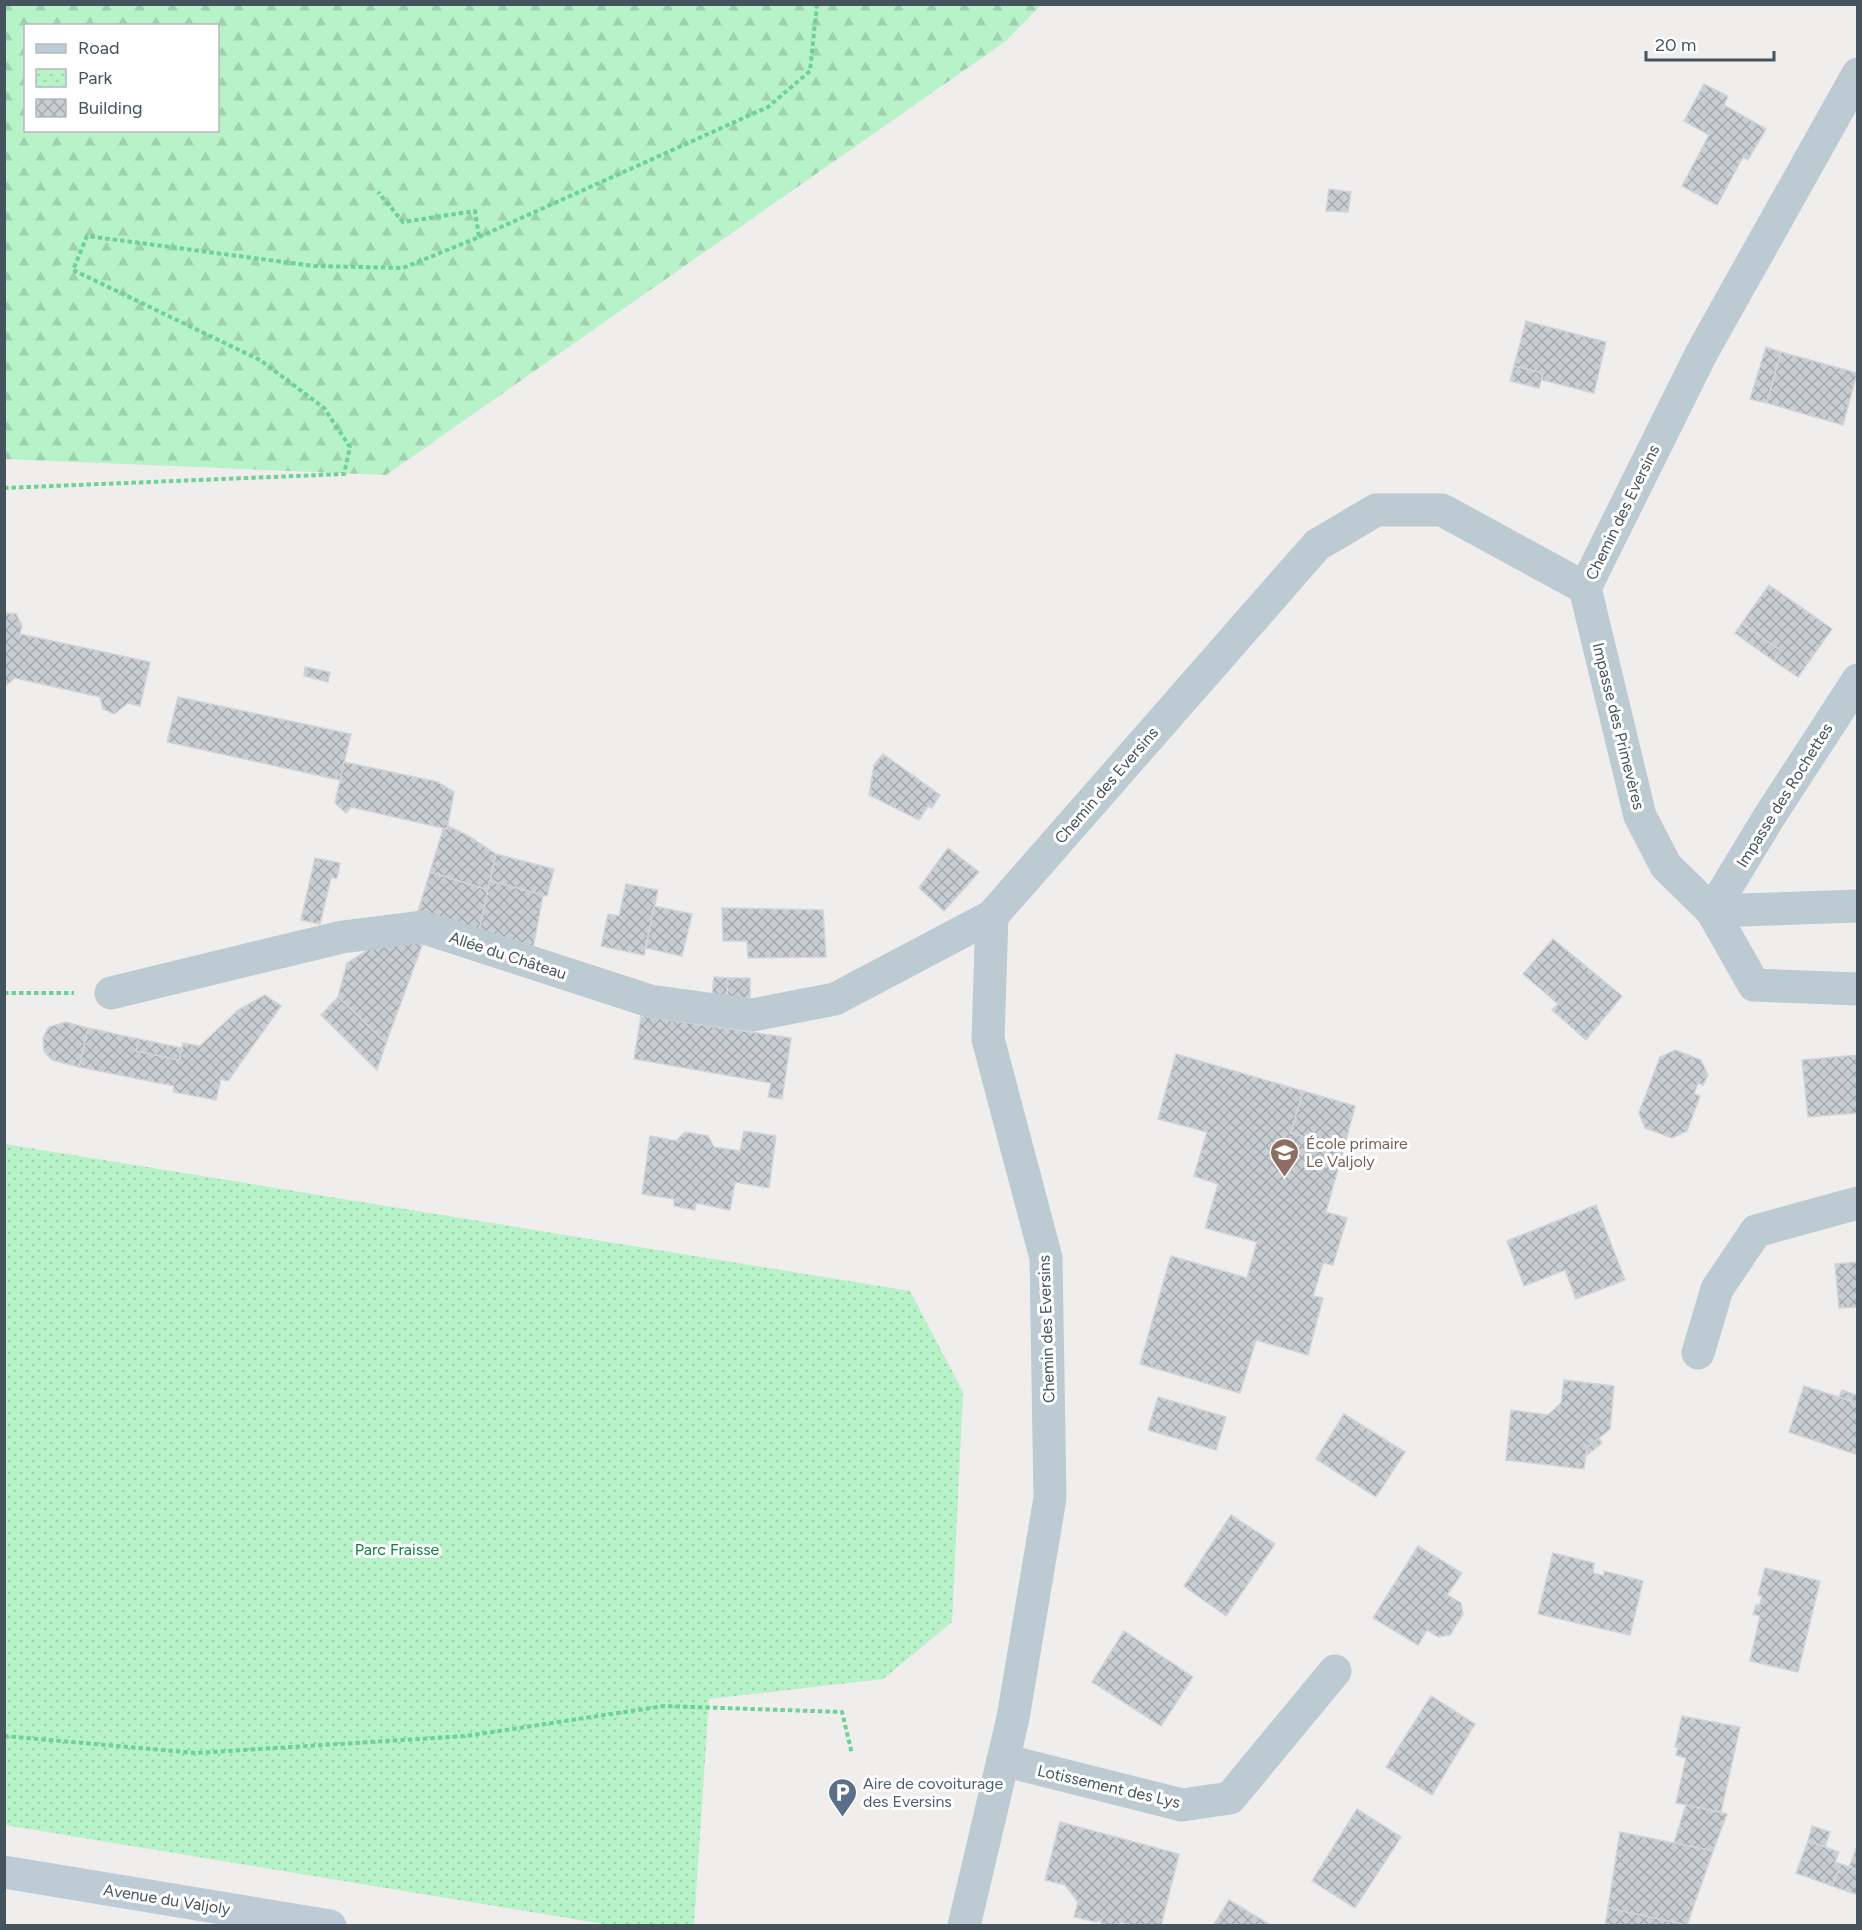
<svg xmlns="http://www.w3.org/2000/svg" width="1862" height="1930" font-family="Figtree,sans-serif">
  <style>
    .forest { fill: url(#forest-firs); fill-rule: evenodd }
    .park { fill: url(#park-dots) }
    .building { fill: url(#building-cross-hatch); stroke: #d1d4da; stroke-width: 1.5 }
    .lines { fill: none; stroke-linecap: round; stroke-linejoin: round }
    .path { stroke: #6cd396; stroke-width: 4; stroke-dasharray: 4.5 3; stroke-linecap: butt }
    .street { stroke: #bccad1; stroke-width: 33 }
    .secondary { stroke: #bccbd6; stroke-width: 33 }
    .labels { text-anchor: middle; stroke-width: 6; stroke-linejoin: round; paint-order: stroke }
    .street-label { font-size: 16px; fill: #44535c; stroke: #fff }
    .education-label { font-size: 16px; fill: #785e54; stroke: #fff; text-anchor: start }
    .park-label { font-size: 16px; fill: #0f843e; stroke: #fff }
    .service-label { font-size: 16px; fill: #4e5e75; stroke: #fff; text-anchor: start }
  </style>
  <defs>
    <pattern id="forest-firs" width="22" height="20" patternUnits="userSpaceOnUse" patternTransform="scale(1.5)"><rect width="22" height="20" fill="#b7f2c8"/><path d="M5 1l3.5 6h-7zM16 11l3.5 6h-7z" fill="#9fd1ae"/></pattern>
    <pattern id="park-dots" width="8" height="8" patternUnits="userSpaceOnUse" patternTransform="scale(1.5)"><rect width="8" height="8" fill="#b7f2c8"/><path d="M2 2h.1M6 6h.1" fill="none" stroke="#9fd1ae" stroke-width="1.8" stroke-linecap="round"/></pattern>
    <pattern id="building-cross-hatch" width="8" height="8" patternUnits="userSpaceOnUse" patternTransform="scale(1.5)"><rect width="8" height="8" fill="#c9ced3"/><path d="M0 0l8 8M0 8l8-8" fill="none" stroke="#a5aaae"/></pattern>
  </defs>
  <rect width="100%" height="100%" fill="#f0eded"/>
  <path class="forest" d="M5,4H1041V5L1006,41L386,475L5,459ZM26,26H218V130H26Z"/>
  <path class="park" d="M5,1144L910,1291L963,1392L952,1622L883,1679L709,1699L694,1925H610L5,1825Z"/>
  <g class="building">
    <path d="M1704,84L1728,96L1724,105L1766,129L1748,160L1743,157L1717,205L1682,186L1709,135L1684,121Z"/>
    <path d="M1329,189L1351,192L1348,212L1326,211Z"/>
    <path d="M1526,321L1606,342L1594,393L1542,380L1543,373L1514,366Z"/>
    <path d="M1766,347L1781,352L1767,403L1750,399Z"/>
    <path d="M1781,352L1857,373L1843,425L1767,403Z"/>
    <path d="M1514,366L1543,373L1539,388L1510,381Z"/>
    <path d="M1769,585L1832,629L1798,677L1774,661L1781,651L1742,623Z"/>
    <path d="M4,613L16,614L22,625L20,634L150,662L140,706L128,703L114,714L103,709L100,697L15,678L4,687Z"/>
    <path d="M1742,623L1781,651L1774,661L1735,633Z"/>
    <path d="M305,667L330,672L328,682L304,676Z"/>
    <path d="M178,697L351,734L340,780L167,742Z"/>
    <path d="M883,754L940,795L932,808L928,806L919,820L869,795L874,765Z"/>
    <path d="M344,762L438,782L454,792L447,829L351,807L346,813L335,803Z"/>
    <path d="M448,826L467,835L496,854L488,890L430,872L443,829H447Z"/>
    <path d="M948,848L979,872L944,911L919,888Z"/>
    <path d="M496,854L554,869L547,896L490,881Z"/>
    <path d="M315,858L340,863L337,878H331L320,924L301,920Z"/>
    <path d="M430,872L488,890L479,931L418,911Z"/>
    <path d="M490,881L543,895L533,948L479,931Z"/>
    <path d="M626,884L658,890L644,955L601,946L608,914L619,916Z"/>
    <path d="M654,906L692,914L682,956L646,948Z"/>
    <path d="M722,908L823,910L826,957L748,958L747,941H723Z"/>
    <path d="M1553,939L1622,996L1586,1040L1552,1010L1558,1004L1523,974Z"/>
    <path d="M424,940L386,1043L338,997L347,963L376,945Z"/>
    <path d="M714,977L728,978L727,997L712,996Z"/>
    <path d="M728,978H750V998L727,997Z"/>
    <path d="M265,995L281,1006L228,1081L221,1079L216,1100L173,1092L174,1086L79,1067L88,1028L139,1039L136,1051L179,1060L183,1043L200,1046L238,1010Z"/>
    <path d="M338,997L386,1043L377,1070L321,1015Z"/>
    <path d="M641,1016L791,1038L782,1099L768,1097L771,1083L634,1059Z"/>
    <path d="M66,1022L88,1028L79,1067L52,1060L44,1051L43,1038L49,1027Z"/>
    <path d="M139,1039L182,1048L179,1060L136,1051Z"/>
    <path d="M1675,1050L1701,1060L1708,1075L1703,1085L1698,1083L1694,1094L1700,1096L1687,1131L1672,1138L1645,1128L1639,1113L1660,1057Z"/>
    <path d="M1176,1054L1303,1091L1291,1133L1344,1148L1326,1212L1347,1218L1333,1265L1323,1263L1313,1296L1323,1298L1308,1355L1256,1340L1240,1393L1140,1364L1171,1256L1247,1278L1257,1242L1205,1228L1218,1184L1194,1176L1207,1132L1158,1119Z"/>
    <path d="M1858,1055L1857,1113L1808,1117L1802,1060Z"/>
    <path d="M1303,1091L1355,1106L1344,1148L1291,1133Z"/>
    <path d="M744,1131L776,1136L769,1188L735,1182L730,1210L696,1203L695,1210L674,1206V1199L642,1194L650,1136L676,1141L685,1132L708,1136L714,1147L740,1151Z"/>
    <path d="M1596,1205L1625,1280L1576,1299L1565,1270L1524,1286L1507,1241Z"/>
    <path d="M1858,1262V1307L1839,1308L1835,1264Z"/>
    <path d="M1564,1380L1614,1386L1610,1429L1587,1448L1584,1469L1506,1460L1511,1410L1548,1415L1561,1403Z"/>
    <path d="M1804,1386L1851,1401L1853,1394L1858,1395V1455L1789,1432Z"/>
    <path d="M1842,1390L1853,1394L1851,1401L1839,1397Z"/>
    <path d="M1158,1397L1226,1417L1216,1450L1148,1430Z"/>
    <path d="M1344,1414L1405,1452L1376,1497L1316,1459Z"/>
    <path d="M1599,1438L1602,1443L1586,1456L1587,1448Z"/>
    <path d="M1231,1515L1275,1544L1226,1616L1184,1586Z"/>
    <path d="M1418,1546L1462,1573L1447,1595L1461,1603L1463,1614L1450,1635L1438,1637L1427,1630L1418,1645L1373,1618Z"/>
    <path d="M1553,1553L1594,1563L1593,1573L1604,1576V1571L1643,1581L1630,1635L1538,1614Z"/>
    <path d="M1765,1568L1820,1581L1798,1672L1750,1661L1760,1616L1753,1614L1756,1605H1760L1762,1596L1758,1595Z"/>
    <path d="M1124,1631L1193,1677L1161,1726L1092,1682Z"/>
    <path d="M1431,1696L1475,1724L1432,1795L1386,1767Z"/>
    <path d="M1682,1716L1740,1727L1721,1812L1676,1803L1686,1758L1676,1755L1678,1748L1675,1747Z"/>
    <path d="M1686,1805L1727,1814L1713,1851L1674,1843Z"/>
    <path d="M1357,1809L1401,1837L1355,1908L1312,1881Z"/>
    <path d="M1060,1822L1179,1854L1161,1926H1132L1120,1922L1119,1926H1100L1102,1919L1096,1922L1074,1917L1078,1902L1065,1885L1045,1880Z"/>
    <path d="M1812,1826L1830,1832L1825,1847L1808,1841Z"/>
    <path d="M1620,1832L1713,1851L1687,1925L1608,1908Z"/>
    <path d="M1808,1841L1839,1852L1835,1862L1841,1864L1832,1886L1796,1873Z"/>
    <path d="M1858,1844V1870L1849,1867Z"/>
    <path d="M1841,1864L1858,1870V1895L1832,1886Z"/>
    <path d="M1229,1900L1272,1926H1213Z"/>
    <path d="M1608,1908L1687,1925L1605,1926Z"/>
  </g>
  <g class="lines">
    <g class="path">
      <path d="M479,237L768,107L810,71L817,4"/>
      <path d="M4,488L344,474L350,447L324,408L260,360L73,270L87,236L314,266L403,268L479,237L475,211L403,222L378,192"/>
      <path d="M4,993H74"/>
      <path d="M4,1736L196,1753L466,1736L664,1706L842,1712L852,1754"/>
    </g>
    <g class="street">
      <path d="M1585,588L1640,816L1666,866L1712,911L1858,906"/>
      <path d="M1858,680L1769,817L1712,911L1754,985L1858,989"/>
      <path d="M111,993L342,937L422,927L650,1001L752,1015L835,999L992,916"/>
      <path d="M1698,1353L1717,1289L1756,1231L1858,1203"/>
      <path d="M1003,1760L1182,1805L1230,1798L1335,1671"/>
      <path d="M964,1926L1013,1718L1050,1498L1046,1258L988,1039L992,916L1317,545L1376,510H1442L1585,588L1701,354L1858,74"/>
    </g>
    <path class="secondary" d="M4,1872L330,1926"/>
  </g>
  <defs>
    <symbol id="school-pin" viewBox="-11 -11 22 30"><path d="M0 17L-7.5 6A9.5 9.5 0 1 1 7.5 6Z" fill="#8d6e63" stroke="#fff"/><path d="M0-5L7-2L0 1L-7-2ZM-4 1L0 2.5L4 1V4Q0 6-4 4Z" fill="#fff"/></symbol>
    <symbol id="parking-pin" viewBox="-11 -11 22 30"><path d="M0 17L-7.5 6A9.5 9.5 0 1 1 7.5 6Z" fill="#5c6f8a" stroke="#fff"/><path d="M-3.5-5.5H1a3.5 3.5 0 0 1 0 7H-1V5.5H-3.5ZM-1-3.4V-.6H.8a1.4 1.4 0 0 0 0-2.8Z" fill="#fff"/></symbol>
  </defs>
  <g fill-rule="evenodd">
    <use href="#school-pin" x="1268" y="1136" width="33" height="45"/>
    <use href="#parking-pin" x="826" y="1776" width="33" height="45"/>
  </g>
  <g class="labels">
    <g class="street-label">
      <text transform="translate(1622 512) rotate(-64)" y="6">Chemin des Eversins</text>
      <text transform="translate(1619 726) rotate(76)" y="6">Impasse des Primevères</text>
      <text transform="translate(1106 785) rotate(-49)" y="6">Chemin des Eversins</text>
      <text transform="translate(1784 795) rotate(-58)" y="6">Impasse des Rochettes</text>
      <text transform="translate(508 955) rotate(18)" y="6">Allée du Château</text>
      <text transform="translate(1046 1329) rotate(-92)" y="6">Chemin des Eversins</text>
      <text transform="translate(1109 1786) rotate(13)" y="6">Lotissement des Lys</text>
      <text transform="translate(167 1899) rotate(9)" y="6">Avenue du Valjoly</text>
    </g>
    <g class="education-label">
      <text x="1306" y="1149">École primaire<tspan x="1306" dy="18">Le Valjoly</tspan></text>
    </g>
    <g class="park-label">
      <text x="397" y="1555">Parc Fraisse</text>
    </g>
    <g class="service-label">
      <text x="863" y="1789">Aire de covoiturage<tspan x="863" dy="18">des Eversins</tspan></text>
    </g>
  </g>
  <rect width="1862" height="1930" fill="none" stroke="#44535c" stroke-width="12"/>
  <rect x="24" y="24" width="195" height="108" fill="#ffffff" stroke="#b4babe" stroke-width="1.5"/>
  <rect x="36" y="44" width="30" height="9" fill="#bccbd6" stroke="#b4babe" stroke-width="1.5"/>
  <text x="78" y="54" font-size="18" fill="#44535c">Road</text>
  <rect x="36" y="69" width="30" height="18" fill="url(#park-dots)" stroke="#b4babe" stroke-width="1.5"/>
  <text x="78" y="84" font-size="18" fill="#44535c">Park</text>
  <rect x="36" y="99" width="30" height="18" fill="url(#building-cross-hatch)" stroke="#b4babe" stroke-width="1.5"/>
  <text x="78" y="114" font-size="18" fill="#44535c">Building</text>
  <path d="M1646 51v9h128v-9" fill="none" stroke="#44535c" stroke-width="3"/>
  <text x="1655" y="51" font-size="18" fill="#44535c" stroke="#ffffff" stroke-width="4.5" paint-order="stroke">20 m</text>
</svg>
